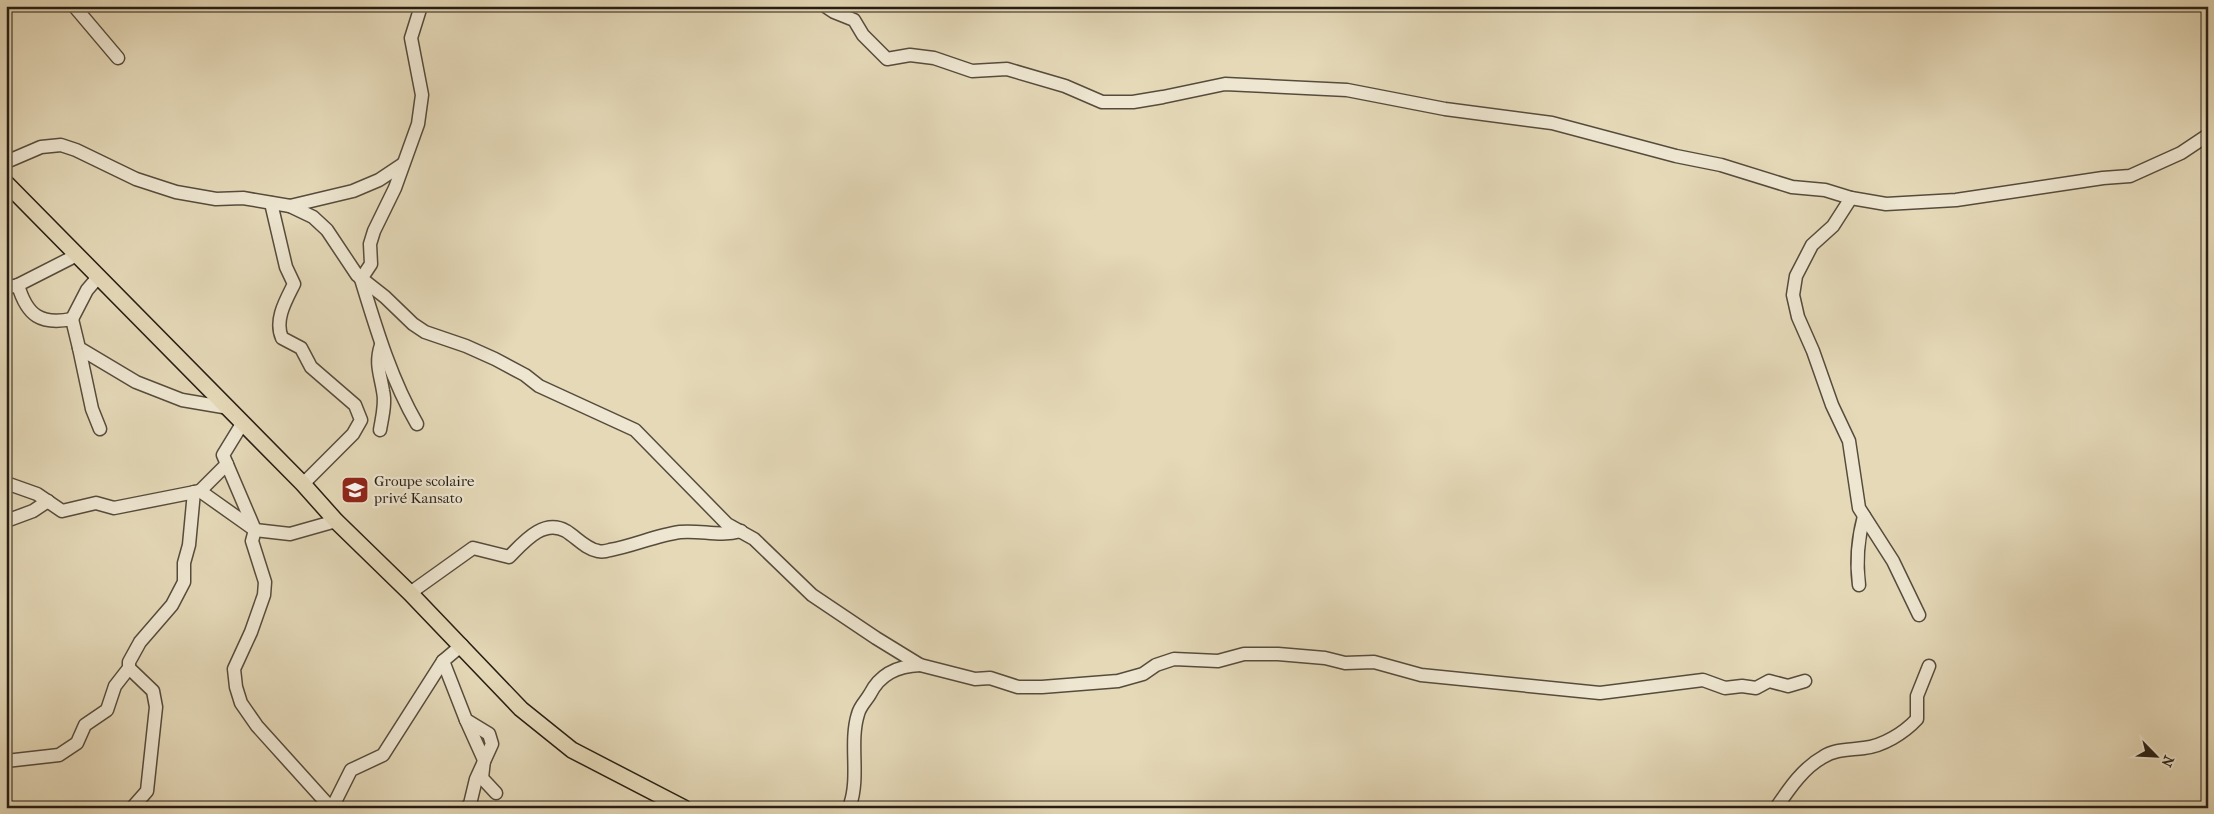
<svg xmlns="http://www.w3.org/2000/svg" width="2214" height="814" font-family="'IM FELL French Canon',serif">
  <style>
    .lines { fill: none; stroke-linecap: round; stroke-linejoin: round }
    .stream { stroke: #726754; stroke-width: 2.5 }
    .minor-casing { stroke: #564c3c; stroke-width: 15 }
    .major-casing { stroke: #261d13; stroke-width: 18 }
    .minor { stroke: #eee6d1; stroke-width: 12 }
    .major { stroke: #e5d9b8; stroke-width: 15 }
    .labels { text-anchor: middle; stroke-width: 4.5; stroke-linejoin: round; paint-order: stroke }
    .poi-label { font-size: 15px; fill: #261d13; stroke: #eee6d1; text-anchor: start }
  </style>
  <rect width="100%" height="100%" fill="#e5d9b8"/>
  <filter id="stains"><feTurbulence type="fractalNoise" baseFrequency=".004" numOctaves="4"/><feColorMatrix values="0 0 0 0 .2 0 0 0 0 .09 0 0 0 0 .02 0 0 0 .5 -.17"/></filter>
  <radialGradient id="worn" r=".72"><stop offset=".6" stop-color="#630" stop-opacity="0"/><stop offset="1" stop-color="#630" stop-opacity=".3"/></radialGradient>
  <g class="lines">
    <path class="stream" d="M2121,6L2123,10"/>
    <defs>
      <g id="minor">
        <path d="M74,6L118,58"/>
        <path d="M825,6L834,12L854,20L863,35L887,59L910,55L934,58L972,71L1007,69L1065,86L1102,102H1133L1163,97L1225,84L1347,90L1445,109L1552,123L1676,156L1721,165L1792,187L1825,190L1851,198L1886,204L1956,200L2103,178L2130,176L2181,153L2208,135"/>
        <path d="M6,162L41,147L61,145L76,150L136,179L176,192L216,199L243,198L290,206L353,191L379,180L403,164"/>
        <path d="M1851,198L1833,226L1812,245L1796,276L1793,295L1798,317L1813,351L1832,405L1849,441L1859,508L1893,561L1919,615"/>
        <path d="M271,203L286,267L294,284C286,300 274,320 282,338L301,348L311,367L355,405L361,420L353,434L303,484"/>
        <path d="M290,206L313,217L327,230L357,275L385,297L413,324L425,332L466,346L495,359L525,375L539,386L635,430L727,524L754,539L812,595L876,638L920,665L975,679L990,678L1018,687H1042L1118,681L1143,674L1156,665L1174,659L1218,661L1244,654H1278L1325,658L1345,663L1374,662L1421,675L1600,693L1703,680L1725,688L1742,686L1756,688L1769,681L1788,686L1805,681"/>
        <path d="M361,279L371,264L370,244L374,231L395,188L418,124L422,95L411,38L421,6"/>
        <path d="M361,279C376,328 391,379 417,424"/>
        <path d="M18,285L77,255"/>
        <path d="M6,288L18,285C27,316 41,325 72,319L79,348L136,382L182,400L229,408"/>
        <path d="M72,319L87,290L99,276"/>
        <path d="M79,348L92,409L100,429"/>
        <path d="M242,424L223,455L255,530L252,541L265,582L264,595L251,632L234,669L236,687L241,703L257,726L331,808"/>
        <path d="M380,430C382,418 386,403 383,391C380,373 375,363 381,345"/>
        <path d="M6,483L37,494L62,511L96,503L114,508L200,491L255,530L290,534L336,521"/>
        <path d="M200,491L227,464"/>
        <path d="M6,521L33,511L48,501"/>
        <path d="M1859,585C1856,562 1858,538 1864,516"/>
        <path d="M410,593L473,548L509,557C523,543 543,518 566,531C576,537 586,549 598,551C602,552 607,551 610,550C633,546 657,535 680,532C702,530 719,537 741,531"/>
        <path d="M443,661L466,720L489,734L492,744L476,779L470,804L466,808"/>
        <path d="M129,668L153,691L156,707L147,791L132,808"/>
        <path d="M466,720L484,760L482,778L496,793"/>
        <path d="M6,761L59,755L77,743L85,725L107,710L115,686L129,668V662L140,642L172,605L184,582V563L189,545L194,492"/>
        <path d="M332,808L351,770L383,755L443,661L462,645"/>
        <path d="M852,808L850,805C860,776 849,743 858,714C860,706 866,701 870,694C880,674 897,666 920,665"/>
        <path d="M1776,808C1789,789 1803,768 1823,757C1835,749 1850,750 1864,748C1883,746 1904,733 1917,719V696L1929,666"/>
      </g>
      <path id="major" d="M6,183L303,484L336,521L410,593L521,709L572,750L684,808"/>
    </defs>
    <use href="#minor" class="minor-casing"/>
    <use href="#major" class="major-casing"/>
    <use href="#minor" class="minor"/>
    <use href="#major" class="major"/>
  </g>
  <defs>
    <symbol id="school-square" viewBox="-11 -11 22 22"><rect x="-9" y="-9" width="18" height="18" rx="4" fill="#8f2418" stroke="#eee6d1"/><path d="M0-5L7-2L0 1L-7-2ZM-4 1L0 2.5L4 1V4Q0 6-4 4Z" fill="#fff"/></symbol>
  </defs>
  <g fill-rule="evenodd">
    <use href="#school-square" x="339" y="474" width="32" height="32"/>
  </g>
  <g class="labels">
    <g class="poi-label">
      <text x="374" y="486">Groupe scolaire<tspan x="374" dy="17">privé Kansato</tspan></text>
    </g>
  </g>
  <rect width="2214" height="814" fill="none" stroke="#e5d9b8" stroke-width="25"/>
  <rect x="8" y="8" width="2199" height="799" fill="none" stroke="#261d13" stroke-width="2.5"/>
  <rect x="12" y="12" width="2189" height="789" fill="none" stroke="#261d13"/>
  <g transform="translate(2156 756) rotate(114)" stroke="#eee6d1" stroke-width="4" paint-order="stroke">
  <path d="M0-4L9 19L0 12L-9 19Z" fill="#261d13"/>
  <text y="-8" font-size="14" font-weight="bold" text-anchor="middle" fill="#261d13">N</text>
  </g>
  <rect width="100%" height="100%" filter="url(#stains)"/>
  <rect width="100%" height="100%" fill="url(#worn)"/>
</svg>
